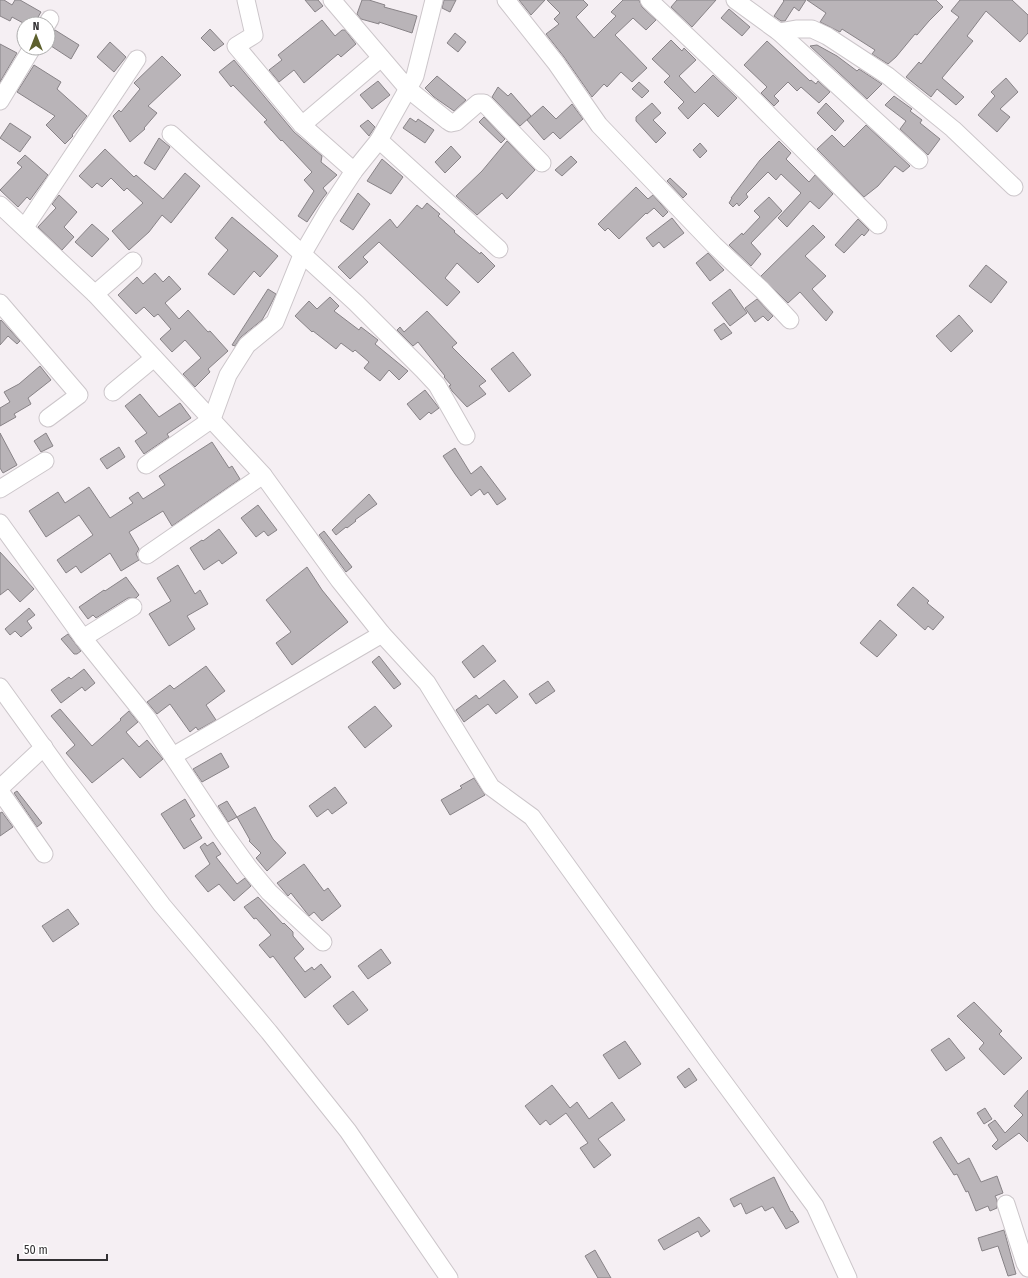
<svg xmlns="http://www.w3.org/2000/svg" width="1028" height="1278" font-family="'Fira Sans Condensed',sans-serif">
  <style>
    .building { fill: #b9b4b8; stroke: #888387 }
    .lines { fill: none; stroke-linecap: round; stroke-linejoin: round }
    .minor-casing { stroke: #ccc6ca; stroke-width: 19 }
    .minor { stroke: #fff; stroke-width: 17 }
  </style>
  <rect width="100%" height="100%" fill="#f5eff3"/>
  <g class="building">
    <path d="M0,0H4L12,5L15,0H20L41,12L34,24H25L12,17L10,21L0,16Z"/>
    <path d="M305,0H318L323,6L315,12Z"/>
    <path d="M362,0H369L385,5L384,7L417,16L412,33L379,22V24L361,19L357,14Z"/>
    <path d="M444,0H456L450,12L442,8Z"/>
    <path d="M519,0H545L531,15Z"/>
    <path d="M547,0H583L588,5L576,17L594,38L616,16L611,12L623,0H639L642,7L656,20L646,30L633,18L615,35L647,68L632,82L621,72L607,87L604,84L592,97L564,57L546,34L559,24L554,19L560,13Z"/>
    <path d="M677,0H716L692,27L671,7Z"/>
    <path d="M783,0H806L799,11L794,7L785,21H781L774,16L784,1Z"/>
    <path d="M807,0H936L943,7L929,21L917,35L915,34L896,57L888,64L872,54L875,50L842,29L840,32L820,22L826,13Z"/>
    <path d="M960,0H1012L1028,15V33L1020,42L986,11L967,36L973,41L942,78L964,97L956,105L937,89L931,97L906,77L919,62L921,64L959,17L951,11Z"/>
    <path d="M729,9L750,27L742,36L721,18Z"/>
    <path d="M322,20L335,36L342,30H345L356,44L341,57L338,54L304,83L294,70L279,82L269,70L282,60L278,55Z"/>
    <path d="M210,29L224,44L214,51L201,38Z"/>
    <path d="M55,30L79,45L71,59L48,44V36Z"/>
    <path d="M455,33L466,42L458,52L447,43Z"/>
    <path d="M671,40L682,51L684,48L696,60L679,76L695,93L713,75L737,98L718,117L704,103L688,119L678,108L684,102L664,82L670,76L652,59Z"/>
    <path d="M767,41L810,81L811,80L816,84L818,81L830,92L819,103L801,87L797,91L788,82L774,96L779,101L774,106L761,93L767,87L744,65Z"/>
    <path d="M110,42L126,57L114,72L97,57Z"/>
    <path d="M0,44L17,53L0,82Z"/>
    <path d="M817,45L837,56L857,71L859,69L882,84L867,99L810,46Z"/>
    <path d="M162,56L181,75L148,106L157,113L144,128L145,129L130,142L113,116L119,110L121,112L140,89L134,83Z"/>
    <path d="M234,60L294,132L322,156L321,162L337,175L323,188L327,193L323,198L307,222L298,216L314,191L304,180L312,172L282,140L281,141L264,122L267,120L233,85L231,87L219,72Z"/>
    <path d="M34,65L61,82L57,89L87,116L72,135L73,136L65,144L46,125L55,116L17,92Z"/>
    <path d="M437,76L466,100L454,111L434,97L425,88Z"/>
    <path d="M1006,78L1018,92L1000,109L1010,117L997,132L978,115L995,96L991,92Z"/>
    <path d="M378,81L390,95L372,109L360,95Z"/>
    <path d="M639,82L649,91L642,98L632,89Z"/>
    <path d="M498,87L508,96L511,93L531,116L520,126L492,97Z"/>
    <path d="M894,96L912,109L910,111L922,120L920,123L940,139L928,155L900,129L906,121L885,105Z"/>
    <path d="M652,103L661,113L653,120L666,133L656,143L636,121V117Z"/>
    <path d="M826,103L844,121L835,131L817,113Z"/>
    <path d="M572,104L583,119L560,139L553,132L544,140L527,120L543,106L556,119Z"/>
    <path d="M484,117L505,139L501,143L479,122Z"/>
    <path d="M410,118L416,122L418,119L434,130L425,143L403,128Z"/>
    <path d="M368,120L375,127L369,136L360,126Z"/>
    <path d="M10,123L31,137L20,152L0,138Z"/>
    <path d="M866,125L910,166L903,172L895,166L878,186L864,197L817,149L832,135L844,147Z"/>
    <path d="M159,138L170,147L155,170L144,163Z"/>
    <path d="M507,141L535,170L507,199L502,193L477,215L456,196L482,171Z"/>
    <path d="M779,141L791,153L786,159L809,182L815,175L833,194L819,209L810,201L787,227L778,218L801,193L781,174L776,180L768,172L746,194L748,197L739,206L737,203L733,207L729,203L732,198H731L760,160Z"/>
    <path d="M700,143L707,151L700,158L693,150Z"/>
    <path d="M451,146L461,157L445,173L435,162Z"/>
    <path d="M105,149L134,177L136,175L163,199L185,173L200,186L171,223L162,215L149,232L129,250L112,231L143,203L127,188L124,191L111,178L102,187L97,183L92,188L79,176Z"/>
    <path d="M25,155L48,175L30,200L27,197L18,207L0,190L22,167L17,163Z"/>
    <path d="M571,156L577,162L562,176L555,170Z"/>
    <path d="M382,159L403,177L391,194L367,181Z"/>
    <path d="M670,178L687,194L683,198L667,181Z"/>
    <path d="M636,187L648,199L653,195L668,212L663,217L654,208L647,214L646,213L619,239L608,228L605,231L598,224Z"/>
    <path d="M358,193L370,204L353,230L340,221Z"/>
    <path d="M59,195L77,212L64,227L74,237L62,250L38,227L56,208L52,204Z"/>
    <path d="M769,197L782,211L751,243L761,254L751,266L729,245L742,233L743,235L760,217L754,211Z"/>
    <path d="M427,203L440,214L438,216L455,231L454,232L480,254L481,252L495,266L478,283L457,263L445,278L460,292L447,306L379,242L363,257L368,262L350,279L338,267L390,219L397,228L417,205L422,209Z"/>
    <path d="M232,217L278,256L260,277L254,271L234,295L208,274L228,250L215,238Z"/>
    <path d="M672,218L684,233L664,248L659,242L653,247L646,238Z"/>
    <path d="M858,219L869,230L864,236L862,234L844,253L835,245Z"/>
    <path d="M92,224L109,239L92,257L75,242Z"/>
    <path d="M813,225L825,237L805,256L826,276L812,289L833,312L826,321L800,292L788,303L761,276Z"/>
    <path d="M708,253L724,270L710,281L696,263Z"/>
    <path d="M986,265L1007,282L991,303L969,286Z"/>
    <path d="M155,273L163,282L169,276L181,289L165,303L179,319L188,310L208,332L210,331L228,351L208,369L210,372L195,387L183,374L201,358L185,340L172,352L160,339L171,329L158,314L154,317L144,307L136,314L118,295L137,277L143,284Z"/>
    <path d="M268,289L276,294L270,306L262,320L241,337L235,346L232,345Z"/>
    <path d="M730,289L747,313L730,326L712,303Z"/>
    <path d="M330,297L339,306L334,311L359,330L361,327L378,340L375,344L408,371L399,380L389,370L380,381L364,368L369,362L355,350L353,352L341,343L336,349L313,331L312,332L295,316L309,301L317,309Z"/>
    <path d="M757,299L773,316L768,321L763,316L755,322L745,308Z"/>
    <path d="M427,311L457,343L452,347L486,381L479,386L486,394L467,407L452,391L449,386L451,385L444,377L445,376L418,342L413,346L397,330L400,327L404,332Z"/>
    <path d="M959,315L973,331L951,352L936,336Z"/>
    <path d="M1,320L20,341L17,344L8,336L0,345V321Z"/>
    <path d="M724,323L732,333L721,340L714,330Z"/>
    <path d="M513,352L531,375L509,392L491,369Z"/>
    <path d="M40,366L51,380L28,398L31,404L14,414L16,417L0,426V408L10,402L4,392L19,384Z"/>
    <path d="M425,390L439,408L431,414L429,412L420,420L407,404Z"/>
    <path d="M140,394L159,417L180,403L191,418L167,434L169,437L144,454L135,441L147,433L125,406Z"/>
    <path d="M0,433L17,465L3,473L0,468Z"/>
    <path d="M46,433L53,446L41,452L34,441Z"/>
    <path d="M212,442L229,468L232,466L240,479L172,526L163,511L129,532L139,549L136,554L139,560L121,571L110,553L81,573L76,566L66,573L57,560L93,535L79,515L46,537L29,511L58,492L65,503L89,487L110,518L133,503L129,498L138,492L143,499L165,485L159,476Z"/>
    <path d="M119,447L125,457L107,469L100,459Z"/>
    <path d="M455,448L471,474L481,466L506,499L497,505L488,492L484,495L480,489L471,496L455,474L443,456Z"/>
    <path d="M369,494L377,504L355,520L356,521L347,528L346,527L336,535L332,530Z"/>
    <path d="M258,505L277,530L268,536L264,531L256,537L241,518Z"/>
    <path d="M219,529L237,553L222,564L219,560L204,570L190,548L202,540L203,541Z"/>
    <path d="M324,531L352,567L346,572L319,535Z"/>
    <path d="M0,552L34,589L20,602L8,589L0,595Z"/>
    <path d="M178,565L195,594L200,590L208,604L187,616L195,629L169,646L149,614L171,601L157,578Z"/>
    <path d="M307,567L322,590L348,622L292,665L276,643L291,632L266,600Z"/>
    <path d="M126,577L139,595L136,598H128L96,618L93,615L88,619L79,607L104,590L105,591Z"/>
    <path d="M913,587L929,601L927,603L944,617L933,630L928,626L925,630L897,605Z"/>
    <path d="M29,608L35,615L27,621L32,628L21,637L15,631L10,635L5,629Z"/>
    <path d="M880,620L897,635L877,657L860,643Z"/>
    <path d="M68,634L81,651L77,654H74L61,639Z"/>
    <path d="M483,645L496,661L474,678L462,662Z"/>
    <path d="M379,656L401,684L394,689L372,662Z"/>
    <path d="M206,666L225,691L206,705L216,720L198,730L196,727L190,732L170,704L157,714L147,702L170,685L174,689Z"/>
    <path d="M84,669L95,683L85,691L82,687L61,703L51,690L69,677L71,679Z"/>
    <path d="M504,680L518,697L496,714L488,704L464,722L456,710L476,695L479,699Z"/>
    <path d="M548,681L555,691L536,704L529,694Z"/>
    <path d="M375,706L392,726L365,748L348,727Z"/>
    <path d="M60,709L92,746L121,720L120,719L129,711L138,722L126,732L139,747L147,740L163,759L140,778L123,758L92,783L66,753L75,745L51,716Z"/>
    <path d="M221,753L229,767L202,782L193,769Z"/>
    <path d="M474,778L485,795L450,815L441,800L462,788L460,786Z"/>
    <path d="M335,787L347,803L332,814L328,809L317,817L309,806Z"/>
    <path d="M17,791L42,823L37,827L14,793Z"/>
    <path d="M185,799L195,816L190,819L202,838L184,849L161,814Z"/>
    <path d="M227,801L237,817L228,822L218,806Z"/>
    <path d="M255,807L273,839L286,853L267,871L256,858L261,853L249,841L250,840L237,817Z"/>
    <path d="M2,812L13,827L0,836V813Z"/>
    <path d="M213,842L221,854L216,857L237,884L245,878L251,886L234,901L219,884L208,892L195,876L210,864L200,847L205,843L207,846Z"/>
    <path d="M304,864L324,891L328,888L341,906L322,921L314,912L309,916L291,893L288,896L277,883Z"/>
    <path d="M258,897L283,924L284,923L293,932V936L304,949L294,958L305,972L312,967L314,970L321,964L331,977L305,998L273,956L270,958L259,945L271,935L256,918L254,919L244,907Z"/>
    <path d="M68,909L79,924L53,942L42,926Z"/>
    <path d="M381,949L391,963L368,979L358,966Z"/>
    <path d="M353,991L368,1010L348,1025L333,1006Z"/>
    <path d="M974,1002L1002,1031L999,1034L1022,1058L1004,1075L979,1049L984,1043L957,1016Z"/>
    <path d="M949,1038L965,1058L946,1071L931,1050Z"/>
    <path d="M625,1041L641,1064L619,1079L603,1055Z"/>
    <path d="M689,1068L697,1080L685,1088L677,1077Z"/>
    <path d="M552,1085L570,1108L577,1102L589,1119L612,1102L625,1120L598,1139L611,1155L594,1168L580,1148L588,1143L566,1113L550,1125L546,1120L540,1125L525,1106Z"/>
    <path d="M1028,1090V1142L1019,1133L996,1150L992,1146L998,1140L988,1125L995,1120L1005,1133L1023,1115L1014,1106Z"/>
    <path d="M985,1108L992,1119L984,1124L977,1113Z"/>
    <path d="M941,1137L958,1164L969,1158L981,1182L997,1176L1003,1193L995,1196L997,1200V1208L990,1211L988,1206L976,1211L968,1191L966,1192L957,1174L954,1175L933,1142Z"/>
    <path d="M774,1177L791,1212L792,1211L799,1222L786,1229L773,1207L765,1211L762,1206L746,1214L741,1203L734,1207L730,1199Z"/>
    <path d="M699,1217L710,1231L701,1237L698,1231L664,1250L658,1240Z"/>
    <path d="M1004,1230L1016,1274L1008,1276L998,1246L982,1251L978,1238Z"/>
    <path d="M595,1250L611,1278H598L585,1256Z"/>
  </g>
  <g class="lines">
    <defs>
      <g id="minor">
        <path d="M246,0L254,35L236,46L302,125L354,171"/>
        <path d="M332,0L408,89L448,121L451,123L456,122L478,103H484L542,163"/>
        <path d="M506,0L556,63L599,125L714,245L762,290L790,320"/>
        <path d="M649,0L744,90L878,225"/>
        <path d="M735,0L779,32L919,160"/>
        <path d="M47,24L50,19"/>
        <path d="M779,32L796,29H812L827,36L888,76L953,129L1014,187"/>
        <path d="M0,101L32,48"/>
        <path d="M302,125L381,58"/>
        <path d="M171,134L356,303L423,370L437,385L466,436"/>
        <path d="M379,140L499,249"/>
        <path d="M0,205L95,294L263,475L339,580L382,634L427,683L491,787L532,817L708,1061L815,1206L848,1278"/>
        <path d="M25,227L137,59"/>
        <path d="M95,294L133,261"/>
        <path d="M0,303L79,395L48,418"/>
        <path d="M113,392L154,358"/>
        <path d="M146,465L212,419L228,375L247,345L275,322L302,255L327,212L354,171L379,140L415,76L434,0"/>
        <path d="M0,489L45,461"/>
        <path d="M0,523L83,638L148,719L223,832L249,868L269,892L323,942"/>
        <path d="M147,555L263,475"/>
        <path d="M83,638L133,607"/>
        <path d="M0,687L62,773L162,905L269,1032L348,1131L449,1278"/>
        <path d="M173,756L382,634"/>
        <path d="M0,788L44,747"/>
        <path d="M0,791L44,854"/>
        <path d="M1006,1204L1025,1263L1028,1268"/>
      </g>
    </defs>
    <use href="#minor" class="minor-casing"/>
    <use href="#minor" class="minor"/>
  </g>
  <g transform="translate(36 36)"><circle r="19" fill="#ffffff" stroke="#adadad"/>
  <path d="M0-3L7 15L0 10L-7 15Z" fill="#5d602d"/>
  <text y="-6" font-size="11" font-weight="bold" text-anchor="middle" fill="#333133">N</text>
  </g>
  <path d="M18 1254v6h89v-6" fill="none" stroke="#333133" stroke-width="2"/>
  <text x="24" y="1254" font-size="12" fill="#333133" stroke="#ffffff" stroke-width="3" paint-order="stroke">50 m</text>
</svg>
